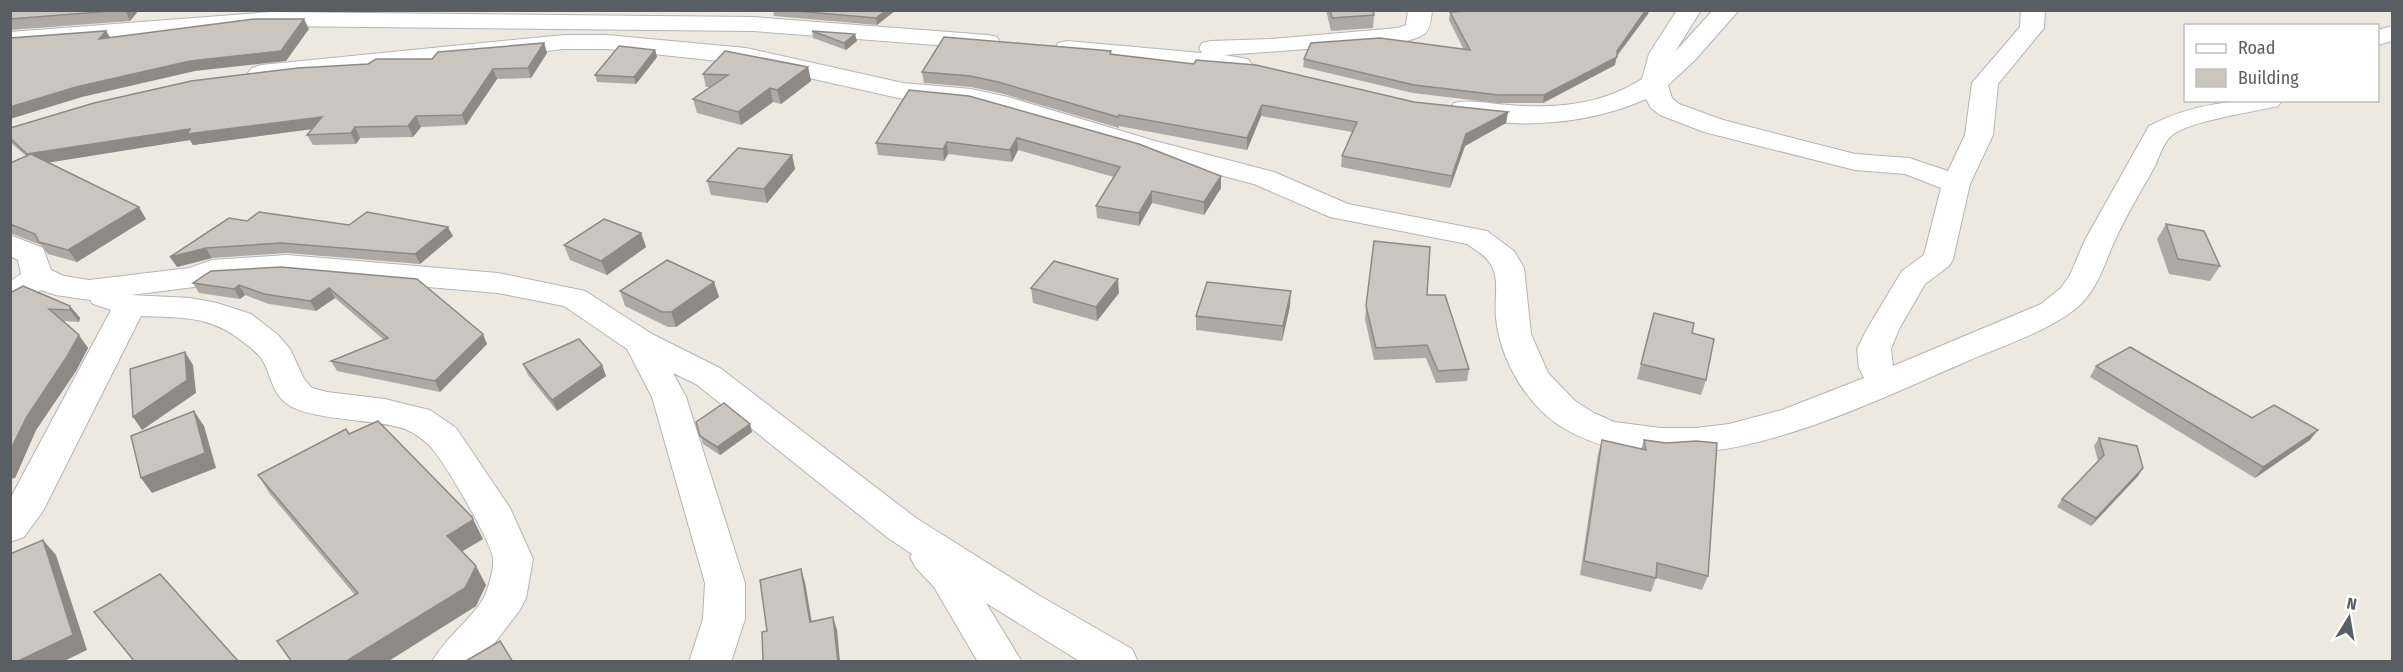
<svg xmlns="http://www.w3.org/2000/svg" width="2403" height="672" font-family="'Fira Sans Condensed',sans-serif">
  <style>
    .lines { fill: none; stroke-linecap: round; stroke-linejoin: round }
    .minor-casing { stroke: #b1b5b9; stroke-width: 2 }
    .minor { fill: #fff; fill-rule: evenodd }
    .wall { fill: #aea9a4 }
    .shaded-wall { fill: #8d8a86 }
    .building { fill: #cac5bf; stroke: #8d8a86; stroke-width: 1.5 }
  </style>
  <rect width="100%" height="100%" fill="#ede8e0"/>
  <g class="lines">
    <defs>
      <g id="minor">
        <path d="M1408,10H1432C1430,35 1426,36 1402,42L1224,55L1248,59L1252,64L1248,69L1239,72L1067,55L1058,53L1055,48L1058,43L1067,41L1202,53L1199,48L1202,43L1211,41L1271,39L1398,28L1406,25Z"/>
        <path d="M1677,10H1701L1675,52L1713,10H1739L1695,60L1668,85L1672,98L1679,104L1723,120L1855,154L1909,158L1948,171L1965,135L1972,83L2020,27L2021,10H2045L2044,28L1998,84L1993,135L1970,184L1953,259L1949,266L1925,284L1899,329L1891,349L1893,366L2041,304L2061,288L2070,275L2085,240L2149,126C2194,103 2232,100 2282,100L2278,106C2254,112 2186,121 2170,137C2163,144 2159,157 2155,166C2141,191 2126,216 2114,242C2105,263 2098,287 2081,304C2054,330 1996,348 1961,364C1849,412 1684,497 1565,429C1528,408 1500,360 1496,318C1494,301 1500,279 1491,265C1486,255 1475,250 1467,244L1330,217L1254,184L1135,153L993,110L971,105L903,99L746,64L607,49H564L261,81L252,78L248,73L252,68L261,65L564,35H607L746,48L903,83L971,89L1008,97L1155,141L1274,172L1348,204L1487,231L1514,251L1524,268L1531,334L1548,373L1575,401L1594,413L1614,422L1661,428H1696L1729,424L1782,410L1864,378L1859,368L1857,349L1867,329L1902,271L1924,255L1941,188L1905,174L1855,170L1704,132L1660,115L1651,108L1646,99C1587,125 1516,130 1454,115L1450,109L1454,103C1471,99 1491,104 1509,105C1556,109 1601,105 1642,79L1649,54Z"/>
        <path d="M271,12L753,17L988,35L997,37L1000,42L997,47L988,49L753,31L271,26L10,46V32Z"/>
        <path d="M2392,26V41L2378,45V30Z"/>
        <path d="M10,235L43,248L51,270L64,276L89,280L189,268L212,260L287,255L498,273L585,291L652,334L720,368L916,518L1040,596L1132,649L1138,662H1081L986,603L1022,662H978L934,587L916,568L910,557L912,554L888,538L696,384L673,373L686,397L745,583V619L731,662H689L703,619L705,583L652,397L627,349L564,306L498,293L287,275L217,279L194,287L131,295L190,298L217,303L251,314L278,335L290,349L304,379L312,388L327,392L385,399L417,407L430,410L456,428L510,508L533,559L526,598L520,610L480,662H432C444,638 481,612 487,590C490,582 494,567 493,559C492,542 441,456 429,445C420,437 409,429 398,427C370,419 309,420 287,404C272,393 271,375 263,361C258,353 250,347 243,342C211,315 181,318 141,316L43,511L24,537L10,542V499L111,310L93,304L90,300L56,295L41,290L21,303L10,306V281L21,274L18,260L10,256Z"/>
      </g>
    </defs>
    <use href="#minor" class="minor-casing"/>
    <use href="#minor" class="minor"/>
  </g>
  <g class="wall">
    <path d="M10,10H139L130,21L10,30Z"/>
    <path d="M773,10H896L877,25L774,16Z"/>
    <path d="M1326,10H1373L1374,15L1373,28L1331,31Z"/>
    <path d="M1461,10H1649L1648,14L1617,56L1615,65L1543,103H1497L1413,93L1303,67L1304,59L1464,50L1449,20L1450,12L1461,11Z"/>
    <path d="M812,31L857,41L846,50L813,38Z"/>
    <path d="M544,43L547,53L531,78L497,79L466,125L421,127L413,137L360,138L356,144L313,145L307,135L312,129L193,145L190,140L48,162L146,219L77,262L48,254L41,245L10,233V163L26,156L10,142V128L432,59Z"/>
    <path d="M655,50L657,57L636,84L597,82L595,75Z"/>
    <path d="M1111,54L1414,102L1508,112L1506,123L1465,146L1450,188L1341,167L1342,156L1352,132L1261,116L1247,150L1119,126V128L1000,93L971,87L924,83L922,72Z"/>
    <path d="M808,67L811,81L781,104L773,102L741,125L697,113L693,99L710,87H706L703,74Z"/>
    <path d="M909,90L1221,176V188L1204,215L1152,203L1139,226L1097,218L1096,206L1114,177L1018,150L1012,162L948,154L944,161L878,155L876,143Z"/>
    <path d="M792,155L795,169L767,203L711,195L707,181Z"/>
    <path d="M247,221L349,225L453,236L420,264L287,253L212,258L177,267Z"/>
    <path d="M2166,224L2220,266L2210,281L2169,274L2157,239Z"/>
    <path d="M641,233L646,247L607,275L570,260L564,245Z"/>
    <path d="M1374,241L1427,295L1469,369L1467,381L1436,383L1426,358L1374,360L1365,319Z"/>
    <path d="M281,267L487,344L440,392L337,371L331,361L384,340L335,298L316,311L269,304L245,295L240,299L199,293L193,283Z"/>
    <path d="M714,282L719,297L676,327H668L625,306L620,291Z"/>
    <path d="M1031,288L1119,293L1097,321L1033,303Z"/>
    <path d="M10,293L70,306L80,318L79,322L64,321L88,348L76,371L36,430L15,478Z"/>
    <path d="M1290,306L1282,341L1196,330V316Z"/>
    <path d="M1654,313L1692,333L1706,380L1701,395L1637,379Z"/>
    <path d="M523,364L602,365L606,376L557,411L528,375Z"/>
    <path d="M2096,366L2252,418L2310,440L2255,478L2090,377Z"/>
    <path d="M696,422L752,432L720,455L703,444Z"/>
    <path d="M349,434L483,539L462,551L486,585L476,606L387,662H292L355,595L270,494L258,475Z"/>
    <path d="M2099,438L2138,476L2091,526L2057,507L2062,499L2098,461L2094,446Z"/>
    <path d="M1602,440L1641,449L1644,440L1708,576L1702,590L1656,578L1651,592L1580,575L1598,454Z"/>
  </g>
  <g class="shaded-wall">
    <path d="M125,10H139L130,21Z"/>
    <path d="M886,10H896L877,25L876,18Z"/>
    <path d="M1646,10H1649L1648,14L1616,57L1615,65L1543,103L1544,95L1617,51Z"/>
    <path d="M304,19L309,29L286,61L195,71L82,97L10,119V107Z"/>
    <path d="M106,31L112,40L99,39Z"/>
    <path d="M855,34L857,41L846,50L844,43Z"/>
    <path d="M544,43L547,53L531,78L528,68Z"/>
    <path d="M655,50L657,57L636,84L634,77Z"/>
    <path d="M808,67L811,81L781,104L777,90Z"/>
    <path d="M493,69L497,79L466,125L462,115Z"/>
    <path d="M770,88L773,102L741,125L738,112Z"/>
    <path d="M1262,105L1261,116L1247,150V138Z"/>
    <path d="M1508,112L1506,123L1465,146L1450,188L1452,176L1466,134Z"/>
    <path d="M416,116L421,127L413,137L408,126Z"/>
    <path d="M322,117L327,127L193,145L190,140L34,165L27,154L190,129Z"/>
    <path d="M355,127L360,138L356,144L351,133Z"/>
    <path d="M1017,138L1018,150L1012,162L1010,150Z"/>
    <path d="M947,142L948,154L944,161L943,149Z"/>
    <path d="M792,155L795,169L767,203L764,189Z"/>
    <path d="M1221,176V188L1204,215V202Z"/>
    <path d="M1152,191V203L1139,226V213Z"/>
    <path d="M139,207L146,219L77,262L68,250Z"/>
    <path d="M448,227L453,236L420,264L415,254Z"/>
    <path d="M641,233L646,247L607,275L601,261Z"/>
    <path d="M206,248L212,258L177,267L170,257Z"/>
    <path d="M1118,279L1119,293L1097,321L1096,307Z"/>
    <path d="M714,282L719,297L676,327L671,312Z"/>
    <path d="M239,285L245,295L240,299L234,289Z"/>
    <path d="M329,288L335,298L316,311L310,301Z"/>
    <path d="M1291,291L1290,306L1282,341L1283,326Z"/>
    <path d="M70,306L80,318L79,322L70,310Z"/>
    <path d="M483,334L487,344L440,392L435,381Z"/>
    <path d="M79,335L88,348L76,371L36,430L15,478L10,479V451L26,418Z"/>
    <path d="M185,352L193,365L196,393L142,430L133,417Z"/>
    <path d="M602,365L606,376L557,411L552,400Z"/>
    <path d="M194,411L204,426L216,468L152,493L141,478Z"/>
    <path d="M750,424L752,432L720,455L717,447Z"/>
    <path d="M2318,430L2310,440L2255,478L2263,467Z"/>
    <path d="M2143,468L2138,476L2091,526L2096,518Z"/>
    <path d="M472,517L483,539L458,554L447,536Z"/>
    <path d="M43,540L56,555L87,650L62,662H16Z"/>
    <path d="M476,566L486,585L476,606L387,662H345Z"/>
    <path d="M801,569L805,582L814,635L810,622Z"/>
    <path d="M833,617L837,630L840,662H838Z"/>
  </g>
  <g class="building">
    <path d="M10,10H125L10,19Z"/>
    <path d="M784,10H886L876,18Z"/>
    <path d="M1330,10H1373L1374,15L1332,18Z"/>
    <path d="M1466,10H1646L1617,51V57L1544,95H1499L1414,85L1304,59L1311,43L1380,38L1470,50L1450,12L1466,11Z"/>
    <path d="M254,19H304L281,51L190,61L76,87L10,107V38L106,31L99,39Z"/>
    <path d="M812,31L855,34L844,43Z"/>
    <path d="M944,37L1111,51L1110,54L1194,64L1196,60L1256,65L1414,102L1508,112L1466,134L1452,176L1342,156L1357,122L1262,105L1247,138L1119,115L1118,117L998,82L970,76L922,72Z"/>
    <path d="M544,43L528,68L493,69L462,115L416,116L408,126L355,127L351,133L307,135L322,117L187,134L190,129L27,154L10,138V128L94,103L191,81L298,68L368,64L376,59H432L438,52Z"/>
    <path d="M619,46L655,50L634,77L595,75Z"/>
    <path d="M725,51L808,67L777,90L770,88L738,112L693,99L728,75L703,74Z"/>
    <path d="M909,90L969,96L1139,144L1221,176L1204,202L1152,191L1139,213L1096,206L1120,167L1017,138L1010,150L947,142L943,149L876,143Z"/>
    <path d="M738,148L792,155L764,189L707,181Z"/>
    <path d="M31,154L139,207L68,250L39,242L35,234L10,224V163Z"/>
    <path d="M259,212L349,225L367,212L448,227L415,254L281,243L206,248L170,257L229,218L247,221Z"/>
    <path d="M604,219L641,233L601,261L564,245Z"/>
    <path d="M2166,224L2204,231L2220,266L2178,259Z"/>
    <path d="M1374,241L1430,247L1427,295H1445L1469,369L1438,371L1427,345L1376,348L1366,306Z"/>
    <path d="M667,260L714,282L671,312H662L620,291Z"/>
    <path d="M1054,261L1118,279L1096,307L1031,288Z"/>
    <path d="M281,267L417,279L483,334L435,381L331,361L388,338L329,288L310,301L264,294L239,285L234,289L193,283L211,271Z"/>
    <path d="M1207,282L1291,291L1283,326L1196,316Z"/>
    <path d="M23,286L70,306V310L49,309L79,335L66,358L26,418L10,451V293Z"/>
    <path d="M1654,313L1694,323L1692,333L1714,339L1706,380L1641,364Z"/>
    <path d="M579,339L602,365L552,400L523,364Z"/>
    <path d="M2130,347L2252,418L2274,405L2318,430L2263,467L2096,366Z"/>
    <path d="M185,352L187,380L133,417L130,369Z"/>
    <path d="M724,403L750,424L717,447L700,436L696,422Z"/>
    <path d="M194,411L205,453L141,478L131,436Z"/>
    <path d="M378,421L472,517L473,520L447,536L476,566L465,588L345,662H292L277,641L358,593L258,475L346,429L349,434Z"/>
    <path d="M2099,438L2137,446L2143,468L2096,518L2062,499L2104,455Z"/>
    <path d="M1602,440L1646,450L1644,440L1666,443L1696,441L1717,443L1708,576L1657,563L1656,578L1584,561Z"/>
    <path d="M43,540L73,635L16,662H10V554Z"/>
    <path d="M801,569L810,622L833,617L838,662H763L762,632L767,631L760,580Z"/>
    <path d="M160,574L239,662H135L94,612Z"/>
    <path d="M500,641L513,662H464Z"/>
  </g>
  <rect width="2403" height="672" fill="none" stroke="#595e62" stroke-width="24"/>
  <rect x="2184" y="24" width="195" height="78" fill="#ffffff" stroke="#bdbfc0" stroke-width="1.5"/>
  <rect x="2196" y="44" width="30" height="9" fill="#ffffff" stroke="#bdbfc0" stroke-width="1.5"/>
  <text x="2238" y="54" font-size="18" fill="#595e62">Road</text>
  <rect x="2196" y="69" width="30" height="18" fill="#cac5bf" stroke="#bdbfc0" stroke-width="1.5"/>
  <text x="2238" y="84" font-size="18" fill="#595e62">Building</text>
  <g transform="translate(2349 618) rotate(11)" stroke="#ffffff" stroke-width="4.5" paint-order="stroke">
  <path d="M0-4.5L10 22L0 15L-10 22Z" fill="#595e62"/>
  <text y="-9" font-size="16" font-weight="bold" text-anchor="middle" fill="#595e62">N</text>
  </g>
</svg>
